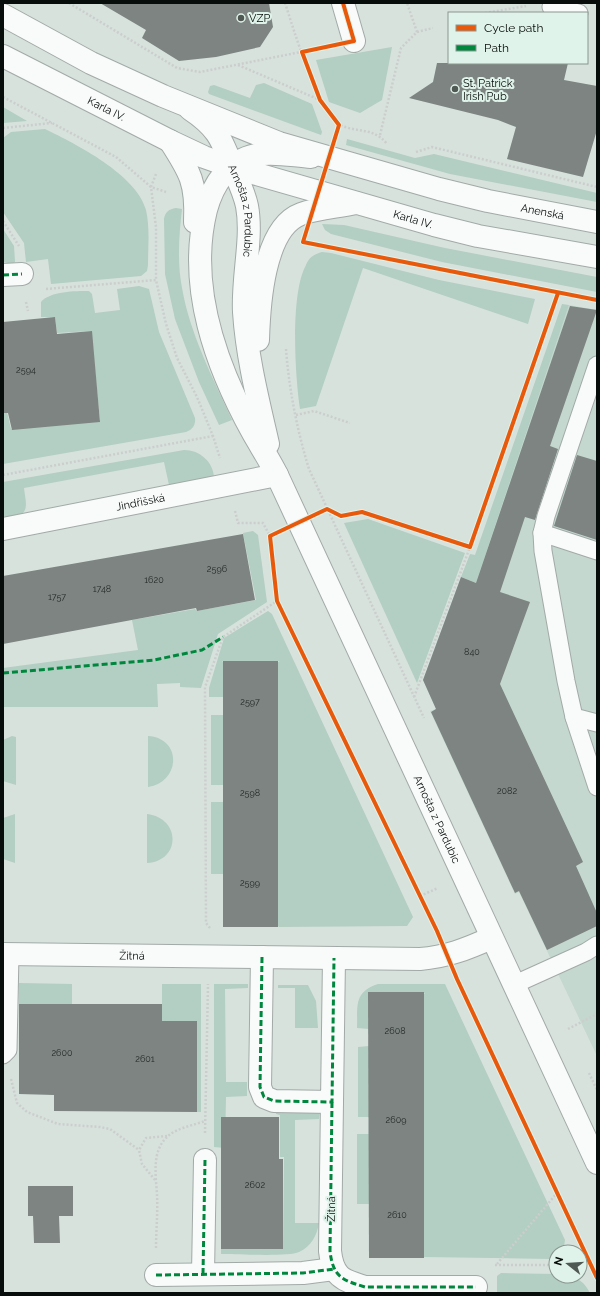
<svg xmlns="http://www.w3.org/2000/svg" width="600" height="1296" font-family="Raleway,sans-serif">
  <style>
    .built { fill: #c4d8cf }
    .green { fill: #b3cec2 }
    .building { fill: #7d8481 }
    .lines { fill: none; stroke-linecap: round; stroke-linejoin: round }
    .service-casing { stroke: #a2aaa7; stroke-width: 19 }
    .minor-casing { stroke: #a2aaa7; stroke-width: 24 }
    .tertiary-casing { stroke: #a2aaa7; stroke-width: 24 }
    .path { stroke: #cbcecd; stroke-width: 2.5; stroke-dasharray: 2 2; stroke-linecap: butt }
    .service { stroke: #f9fbfa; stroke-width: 17 }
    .minor { stroke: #f9fbfa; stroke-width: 22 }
    .tertiary { stroke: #f9fbfa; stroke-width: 22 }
    .quiet { stroke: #00873e; stroke-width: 3; stroke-dasharray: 6 3; stroke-linecap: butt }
    .cycleway-casing { stroke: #e0f3ea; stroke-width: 6 }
    .cycleway { stroke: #e8590c; stroke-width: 4 }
    .poi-dot { fill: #505854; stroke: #e0f3ea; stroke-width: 1.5 }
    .labels { text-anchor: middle; stroke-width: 4; stroke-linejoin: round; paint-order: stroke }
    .number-label { font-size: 9px; fill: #242b28 }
    .poi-label { font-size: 11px; fill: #070d0a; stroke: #e0f3ea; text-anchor: start }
    .street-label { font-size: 11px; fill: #070d0a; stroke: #e0f3ea }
  </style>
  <rect width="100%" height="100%" fill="#d7e2dd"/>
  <path class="built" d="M569,305L597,310V1056L519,892L515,894L430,711L436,709L423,680L461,577L476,583Z"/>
  <g class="green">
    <path d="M392,47L382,100L360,113L329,102L316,60Z"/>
    <path d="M264,83L312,104L322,132L321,135L209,94L208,92L210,86L214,85L250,98L256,85Z"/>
    <path d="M3,107L27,121L3,123Z"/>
    <path d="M45,129C76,144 137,175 146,210C150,228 148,247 148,265L147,271L141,276L51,284L48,259L26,262L24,243L3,212V138L11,132Z"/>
    <path d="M347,139L415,158L434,154L597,193V202L450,174L346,145Z"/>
    <path d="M176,208L182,209C179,234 177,262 182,288C190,334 213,378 232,420L219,425L199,382L175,319L165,274L164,219C165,212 169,209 176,208Z"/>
    <path d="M322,224L344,225L445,248L597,277V292L442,262L331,234L325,230Z"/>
    <path d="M3,229L14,246L15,262L13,264L3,262Z"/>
    <path d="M322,252L331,253L439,280L535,299L528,324L363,268L316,406L300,409C295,376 290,294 306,265C309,257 315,254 322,252Z"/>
    <path d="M139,286L149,289L159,332L195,418C196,425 192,430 186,432L3,464V412H7L11,429L100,420L91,331L57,333L55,317H41V302C50,291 76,291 89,291L92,294L95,313L120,310L117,289Z"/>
    <path d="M562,304L569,305L476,583L461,577L470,554L475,555Z"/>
    <path d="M184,450C200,450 213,462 214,477L169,485L164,462L24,488C25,500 31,513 15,517C10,518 8,518 3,516V482Z"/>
    <path d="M368,519L465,553L417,683L344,523Z"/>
    <path d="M253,531L258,535L267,602L218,634L201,688L180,687V683L157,684L158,707H3V668L138,650L132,620L195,609L197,611L256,600L243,533Z"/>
    <path d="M268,611L272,614L413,917L407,926L279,927L278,926V662L280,661H222L223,662V697H209V688L224,638Z"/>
    <rect x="211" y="715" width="12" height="70"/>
    <path d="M12,736L16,737V785L3,781V740Z"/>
    <path d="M148,736C182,738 181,782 148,787Z"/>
    <rect x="211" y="802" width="12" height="72"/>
    <path d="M15,814V863L3,859V818Z"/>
    <path d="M147,814C181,818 181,861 147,863Z"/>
    <path d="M19,983L72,984V1004H19Z"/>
    <path d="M162,984H201V1112H197V1021H162Z"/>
    <path d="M214,984H248V988L225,989L226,1082H247V1096L226,1097L225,1148L214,1147Z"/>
    <path d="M378,984H445L565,1240L563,1252H556V1256L551,1259L424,1257V994L425,993L368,992L369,1029L357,1028C358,1007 353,992 378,984Z"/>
    <path d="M278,985H308L316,1001L318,1028H295V988H278Z"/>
    <path d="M369,1046V1117H358V1047Z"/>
    <path d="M276,1111H320L319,1119L295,1120V1223H319C317,1235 311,1247 299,1252C288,1257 236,1254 221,1254V1249H283L284,1157H280V1115L276,1114Z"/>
    <rect x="357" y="1134" width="12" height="70"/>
    <path d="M501,1273L556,1274V1276C572,1276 582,1277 590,1293H497V1276Z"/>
  </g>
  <g class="building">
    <path d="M100,3H269L273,27L260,47L216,57L179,61L142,38L146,30Z"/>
    <path d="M437,63H568L564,80L597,86V130L583,177L507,159L516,127L498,120L409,98L433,82Z"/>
    <path d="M570,306L597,310L550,446L558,449L535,520L525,517L500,592L530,602L500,684L583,862L576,866L597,913V926L547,950L519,891L515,893L431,712L436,709L423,680L461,577L476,583Z"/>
    <path d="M55,317L57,334L92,331L100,422L12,430L8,413H3V322Z"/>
    <path d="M577,455L597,461V540L554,526Z"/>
    <path d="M243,534L255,600L197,611L196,608L3,644V576Z"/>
    <rect x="223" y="661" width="55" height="266"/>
    <path d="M368,992H424V1258H369Z"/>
    <path d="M19,1004H162V1021H197V1112L54,1111V1095L19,1094Z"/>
    <path d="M221,1117H279V1159H283V1249H221Z"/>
    <path d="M28,1186H73V1216H59L60,1243H34L33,1216H28Z"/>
  </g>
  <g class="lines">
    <defs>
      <g id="service">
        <path d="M552,3L551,7L579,13"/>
        <path d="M597,365L546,516L542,533L543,551L566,681L574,717L597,723"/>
        <path d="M542,533L597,551"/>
        <path d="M574,717L597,787"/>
        <path d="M513,985L586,952L597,945"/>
        <path d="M3,1055L8,1050L10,954"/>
      </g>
      <g id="minor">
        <path d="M343,3L354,41"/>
        <path id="s1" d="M190,109C217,127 221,138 232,166C238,180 244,192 247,206C253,238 242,278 244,312C247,357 258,400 268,444"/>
        <path d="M170,141C190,172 197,183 195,222"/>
        <path id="s2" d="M311,157C294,156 273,151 256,155C228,161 213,184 206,210C187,287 216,366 253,433C261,447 270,461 277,475L597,1163"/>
        <path d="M3,275L22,274"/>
        <path d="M258,340C259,307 263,228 301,214C318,208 338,207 356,203"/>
        <path id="s3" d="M3,529L277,475"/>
        <path id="s4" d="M3,954L420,959C446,957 467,949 491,938"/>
        <path d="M262,957L260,1087L264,1097L274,1101L332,1102L334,958"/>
        <path d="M332,1102L330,1251C333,1277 342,1280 365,1287H476"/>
        <path d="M203,1274L205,1160"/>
        <path d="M156,1275L303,1273L334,1269"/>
      </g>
      <g id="tertiary">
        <path id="s5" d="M3,15L91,63L163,96L279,143L439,189L488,201L597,222"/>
        <path id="s6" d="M3,56L170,141L204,157L232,167L434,225L478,236L597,257"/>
      </g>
    </defs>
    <use href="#service" class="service-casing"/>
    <use href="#minor" class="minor-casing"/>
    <use href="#tertiary" class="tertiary-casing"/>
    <g class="path">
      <path d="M69,3L177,68L200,72L326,47"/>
      <path d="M285,3C293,27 319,115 340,125C357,133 374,127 387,144"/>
      <path d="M485,13L526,6"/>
      <path d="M417,32L433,28"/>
      <path d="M238,65L320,100"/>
      <path d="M3,97L116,157L151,187L166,192"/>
      <path d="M3,128L52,123"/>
      <path d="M337,131L339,125"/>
      <path d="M380,135L401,48L417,32L407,3"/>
      <path d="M416,152L432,147L597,187"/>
      <path d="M156,174L151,187L156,227V280"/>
      <path d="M3,221L19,246"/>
      <path d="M46,289L156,280L166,324L177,358L197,397L213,436L220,458"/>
      <path d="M26,302L28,311"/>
      <path d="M286,349C289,389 297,430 309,469L424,718"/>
      <path d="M296,415L314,411L350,423"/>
      <path d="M3,475L213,436"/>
      <path d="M235,511L238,523H263L270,536"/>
      <path d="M274,534L270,536L277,601L436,928"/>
      <path d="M414,697L470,547"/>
      <path d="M420,896L438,888"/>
      <path d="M210,928L206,923L205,687L223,637L277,601"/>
      <path d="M458,980L597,1278"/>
      <path d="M568,1029L597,1014"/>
      <path d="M589,1073L597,1090"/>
      <path d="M11,1079L17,1103L27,1112L58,1124L100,1127L110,1129L139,1150"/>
      <path d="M205,1133L208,984"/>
      <path d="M155,1180L142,1164L139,1150L146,1138L167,1136"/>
      <path d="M156,1248C156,1230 158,1212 157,1195C156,1176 151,1151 168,1136C177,1128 194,1125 205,1121"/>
      <path d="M580,1262L588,1259"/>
      <path d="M497,1264L557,1193"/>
      <path d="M495,1265H556"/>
    </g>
    <use href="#service" class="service"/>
    <use href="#minor" class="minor"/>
    <use href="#tertiary" class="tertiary"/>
    <g class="quiet">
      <path d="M3,275L22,274"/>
      <path d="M3,673L154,660L202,650L223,637"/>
      <path d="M262,957L260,1087L264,1097L274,1101L332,1102L334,958"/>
      <path d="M332,1102L330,1251C333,1277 342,1280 365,1287H476"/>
      <path d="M203,1274L205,1160"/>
      <path d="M156,1275L303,1273L334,1269"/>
    </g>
    <defs>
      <g id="cycleway">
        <path d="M343,3L354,41L302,52L320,100L339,125L303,242L597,300"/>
        <path d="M558,293L470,547L362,512L341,516L327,509L270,536L277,601L437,931L457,979L597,1278"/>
      </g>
    </defs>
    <use href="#cycleway" class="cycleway-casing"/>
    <use href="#cycleway" class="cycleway"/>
  </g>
  <g class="poi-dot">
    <circle cx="241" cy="18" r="4"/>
    <circle cx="455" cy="89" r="4"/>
  </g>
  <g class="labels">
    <g class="number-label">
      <text x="26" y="373">2594</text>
      <text x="217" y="572">2596</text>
      <text x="154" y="583">1620</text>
      <text x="102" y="592">1748</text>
      <text x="57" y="600">1757</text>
      <text x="472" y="655">840</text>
      <text x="250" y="705">2597</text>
      <text x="507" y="794">2082</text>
      <text x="250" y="796">2598</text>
      <text x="250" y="886">2599</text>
      <text x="395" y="1034">2608</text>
      <text x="62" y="1056">2600</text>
      <text x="145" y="1062">2601</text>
      <text x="396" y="1123">2609</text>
      <text x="255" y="1188">2602</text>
      <text x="397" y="1218">2610</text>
    </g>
    <g class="poi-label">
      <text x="249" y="22">VZP</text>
      <text x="463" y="87">St. Patrick<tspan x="463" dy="13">Irish Pub</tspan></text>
    </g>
    <g class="street-label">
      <text dy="4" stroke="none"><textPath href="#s6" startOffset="116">Karla IV.</textPath></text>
      <text dy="4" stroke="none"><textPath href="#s5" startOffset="577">Anenská</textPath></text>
      <text dy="4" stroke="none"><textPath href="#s1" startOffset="119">Arnošta z Pardubic</textPath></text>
      <text dy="4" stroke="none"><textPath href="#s6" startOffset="443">Karla IV.</textPath></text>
      <text dy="4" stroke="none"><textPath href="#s3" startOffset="140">Jindřišská</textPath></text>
      <text dy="4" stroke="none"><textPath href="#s2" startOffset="795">Arnošta z Pardubic</textPath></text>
      <text dy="4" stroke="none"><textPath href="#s4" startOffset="129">Žitná</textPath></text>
      <text transform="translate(331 1209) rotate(-89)" y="4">Žitná</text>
    </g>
  </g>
  <rect width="600" height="1296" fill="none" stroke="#070d0a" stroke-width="8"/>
  <rect x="448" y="12" width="140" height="52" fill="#e0f3ea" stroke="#899790"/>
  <rect x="456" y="25" width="20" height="6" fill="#e8590c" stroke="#899790"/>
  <text x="484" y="32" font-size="12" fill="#070d0a">Cycle path</text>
  <rect x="456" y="45" width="20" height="6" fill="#00873e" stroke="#899790"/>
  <text x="484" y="52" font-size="12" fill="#070d0a">Path</text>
  <g transform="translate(568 1264) rotate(287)"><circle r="19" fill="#e0f3ea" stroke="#899790"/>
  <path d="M0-3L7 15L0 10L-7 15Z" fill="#505854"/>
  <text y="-6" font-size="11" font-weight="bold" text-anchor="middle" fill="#070d0a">N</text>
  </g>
</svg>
